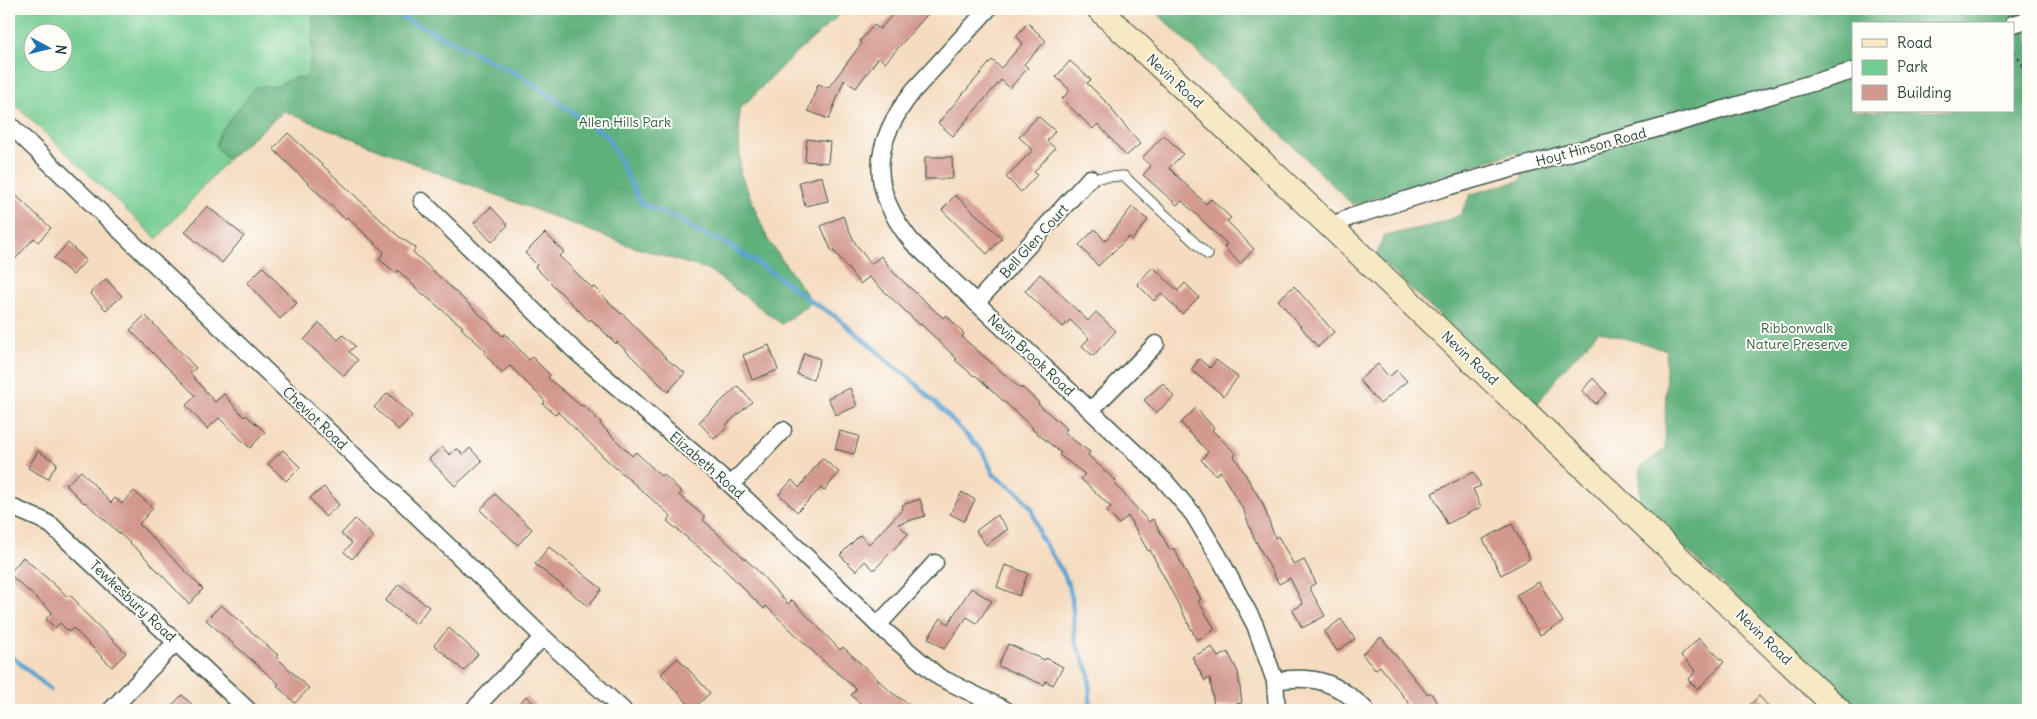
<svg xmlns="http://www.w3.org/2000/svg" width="2037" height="719" font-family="Delius,sans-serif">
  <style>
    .green { fill: #75cc92; stroke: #4a8463; fill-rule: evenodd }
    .forest { fill: #60b07c; stroke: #407658; fill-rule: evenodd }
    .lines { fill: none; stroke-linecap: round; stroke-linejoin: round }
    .stream { stroke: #5ba3d2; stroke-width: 4.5 }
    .building { fill: #d3988e }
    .lane-casing { stroke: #3f5549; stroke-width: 11 }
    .street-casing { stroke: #3f5549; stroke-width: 19 }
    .secondary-casing { stroke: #3f5549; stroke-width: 26 }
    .path { stroke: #3f5549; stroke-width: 2.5; stroke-dasharray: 4 4; stroke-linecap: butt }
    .lane { stroke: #fff; stroke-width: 9 }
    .street { stroke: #fff; stroke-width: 16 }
    .secondary { stroke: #f7e9c3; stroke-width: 24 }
    .labels { text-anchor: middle; stroke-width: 4; stroke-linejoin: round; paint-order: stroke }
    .street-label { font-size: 14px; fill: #1f3d34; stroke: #fdfcf7 }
    .park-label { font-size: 14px; fill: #34614c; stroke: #fdfcf7 }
  </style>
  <rect width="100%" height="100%" fill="#fdfcf7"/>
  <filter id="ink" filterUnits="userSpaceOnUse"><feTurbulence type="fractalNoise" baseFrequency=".02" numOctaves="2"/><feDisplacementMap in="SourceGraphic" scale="10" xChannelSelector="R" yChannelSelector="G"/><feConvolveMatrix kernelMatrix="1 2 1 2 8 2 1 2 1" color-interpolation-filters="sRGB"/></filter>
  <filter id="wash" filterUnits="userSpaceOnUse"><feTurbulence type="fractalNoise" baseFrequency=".0096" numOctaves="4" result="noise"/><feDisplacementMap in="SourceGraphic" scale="20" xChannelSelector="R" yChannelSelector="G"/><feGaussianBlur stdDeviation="1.12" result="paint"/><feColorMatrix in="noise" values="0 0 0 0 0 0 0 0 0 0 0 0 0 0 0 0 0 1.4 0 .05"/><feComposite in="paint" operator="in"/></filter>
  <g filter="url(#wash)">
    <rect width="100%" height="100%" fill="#f5dbbf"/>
    <path class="green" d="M9,9H846L786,62L739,110L740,173L768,240L812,302L782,324L709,270L628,245L436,172L284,111L227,160L157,239L9,99ZM32,32H62V62H32Z"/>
    <g class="forest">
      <path d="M313,9H846L786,62L739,110L740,173L768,240L812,302L782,324L709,270L628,245L436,172L284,111L227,160L216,146L219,134L255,87L276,86L296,77L306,79L312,54Z"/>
      <path d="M1153,9H2028V710H1854L1640,506V468L1665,449L1666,350L1599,331L1563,370L1535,407L1376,256L1383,236L1437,224L1460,215L1471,194L1522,180L1517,152L1353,205ZM1853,24H2013V111H1853Z"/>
    </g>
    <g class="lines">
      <g class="stream">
        <path d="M383,9L423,27L523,77L607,136L641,203L677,219L698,232L729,245L777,276L809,300L835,316L869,344L891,365L910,378L950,418L983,452L994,475L1020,494L1032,509L1040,536L1065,576L1072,597L1075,641L1089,673L1090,704L1089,710"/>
        <path d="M9,654L51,690"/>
      </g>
    </g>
    <g id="blocks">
      <g class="building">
        <path d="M897,9H932L885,63L879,57L856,88L844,80L829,119L808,111L818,84L828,88L862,43L860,41L874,25L880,29Z"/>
        <path d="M1028,23L1046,41L1024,64L1028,68L1010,88L1001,80L953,136L938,123L992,60L1001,68L1023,43L1016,36Z"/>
        <path d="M1070,61L1091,80L1087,83L1113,109L1112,110L1140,144L1126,156L1098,124L1093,129L1062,99L1070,90L1056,77Z"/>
        <path d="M1038,116L1055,131L1047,141L1055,148L1034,172L1037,175L1021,192L1006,177L1033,150L1019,137Z"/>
        <path d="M288,133L398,236L416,248L413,252L503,336L505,334L529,360L532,357L550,375L548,378L581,406L583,405L601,422L600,424L632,456L636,452L661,476L663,474L682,492L679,495L705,517L703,520L755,568L788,604L792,600L840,650L843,647L891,692L917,710H867L851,695L856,689L820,658L766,606L764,609L721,566L667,521L671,516L608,461L558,412L556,415L543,404L545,401L510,366L502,373L484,353L486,351L461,328L463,327L418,290L398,270L396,273L379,259L384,252L347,217L345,219L273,149Z"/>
        <path d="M1164,135L1183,154L1169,168L1206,204L1211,199L1231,218L1227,221L1254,249L1240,264L1224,247L1227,244L1182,201L1177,205L1143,175L1151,166L1142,158Z"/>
        <path d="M807,139L830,142L828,163L805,161Z"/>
        <path d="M925,157H952L953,179H925Z"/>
        <path d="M822,176L828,201L805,206L799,182Z"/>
        <path d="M9,189L51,228L38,242L34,238L9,266Z"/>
        <path d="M955,195L1002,238L987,254L942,210Z"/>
        <path d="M207,206L244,236L222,263L185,232Z"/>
        <path d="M491,207L508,225L492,242L474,223Z"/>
        <path d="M1132,207L1148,220L1132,240L1129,237L1098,266L1079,245L1095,229L1105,241Z"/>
        <path d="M843,216L855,243L871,264L881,256L894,273L943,318L946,315L964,334L962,337L1021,389L1022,387L1039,403L1038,404L1067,429L1064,433L1090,452L1088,455L1116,481L1114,483L1149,522L1153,519L1170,550L1174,548L1185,571L1201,599L1198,601L1215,629L1197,640L1150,550L1148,551L1128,516L1119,524L1106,511L1111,507L1081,479L1085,474L1059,455L1061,453L1032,429L1033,428L975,375L974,376L955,360L957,359L921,324L920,325L869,277L860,284L834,251L832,252L821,226Z"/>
        <path d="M545,233L564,252L559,256L592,288L594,287L621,314L622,313L669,361L685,373L668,392L617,342L616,344L591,319L589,321L535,267L537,265L525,253Z"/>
        <path d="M68,243L86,260L73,275L54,258Z"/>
        <path d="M263,267L297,303L280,319L247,283Z"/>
        <path d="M1153,267L1178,291L1185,283L1199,297L1182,314L1161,293L1154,301L1137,284Z"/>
        <path d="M1040,274L1088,321L1096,312L1116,331L1093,356L1082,346L1089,338L1070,320L1063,327L1025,291Z"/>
        <path d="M106,279L122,296L106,310L90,293Z"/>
        <path d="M1294,286L1334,332L1318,347L1278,300Z"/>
        <path d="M145,315L196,368L190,373L215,402L224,394L244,417L246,415L265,432L250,448L219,418L207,429L186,405L196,396L130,330Z"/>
        <path d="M319,323L338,340L343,335L355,346L349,352L358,360L344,376L304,340Z"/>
        <path d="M769,345L778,370L752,380L743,355Z"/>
        <path d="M804,353L820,359L813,380L797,374Z"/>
        <path d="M1199,359L1210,368L1216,360L1238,377L1224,396L1191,370Z"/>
        <path d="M1378,364L1389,377L1397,370L1407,381L1380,404L1359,380Z"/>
        <path d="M1593,378L1606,393L1596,404L1582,391Z"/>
        <path d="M1163,383L1174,397L1156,413L1144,400Z"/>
        <path d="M738,386L752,402L726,425L728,427L714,439L699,422Z"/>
        <path d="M850,388L857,406L836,415L828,398Z"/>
        <path d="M388,393L412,416L398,430L374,407Z"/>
        <path d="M1196,408L1214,428L1212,430L1236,454L1234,456L1263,504L1275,538L1278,536L1294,565L1304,560L1316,583L1309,587L1325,616L1302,628L1293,610L1303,604L1290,578L1279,584L1253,536L1244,511L1220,471L1216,475L1201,460L1208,452L1181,423Z"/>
        <path d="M840,431L859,436L854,454L835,449Z"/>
        <path d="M442,447L450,455L457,448L463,455L470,448L482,461L455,486L429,459Z"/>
        <path d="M283,450L300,467L286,481L268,464Z"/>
        <path d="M38,451L57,463L48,479L28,468Z"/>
        <path d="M822,458L839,472L824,491L821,488L797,512L779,494L792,480L799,488Z"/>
        <path d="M81,471L111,503L115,498L122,504L134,491L153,508L139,524L203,589L189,604L140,552L85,502L84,503L66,485Z"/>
        <path d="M1474,472L1481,486L1473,489L1481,507L1447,524L1432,493Z"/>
        <path d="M324,487L339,505L325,517L310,498Z"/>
        <path d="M962,492L975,500L964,521L950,514Z"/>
        <path d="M495,494L532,529L518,545L480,510Z"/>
        <path d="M920,499L925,516L898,524L908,534L874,570L865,561L856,571L840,555L860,535L869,544L903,509L902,505Z"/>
        <path d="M997,515L1008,529L986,545L976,531Z"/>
        <path d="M355,519L373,536L352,559L344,552L352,543L341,534Z"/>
        <path d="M1512,524L1530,559L1501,575L1483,539Z"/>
        <path d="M549,547L602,589L588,606L535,564Z"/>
        <path d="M23,557L68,597L70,595L79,604L77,605L126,653L112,667L73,628L69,632L60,623L55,628L46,619L52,612L9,574Z"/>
        <path d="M1005,565L1028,573L1019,596L997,587Z"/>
        <path d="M1539,582L1563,622L1540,635L1516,595Z"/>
        <path d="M399,584L429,607L416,624L385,601Z"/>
        <path d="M971,588L992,601L977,623L967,617L944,649L928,638L941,618L948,624Z"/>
        <path d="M221,605L278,655L276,657L309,688L295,703L277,686L279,684L206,620Z"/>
        <path d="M1341,619L1355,639L1337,651L1324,632Z"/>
        <path d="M449,628L478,654L464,671L434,645Z"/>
        <path d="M1381,637L1427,694L1430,692L1442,710H1414L1380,666L1375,670L1362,654Z"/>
        <path d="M1699,638L1724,662L1698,689L1688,680L1696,671L1681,656Z"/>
        <path d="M1008,644L1045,660L1046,658L1063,667L1053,685L1046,681L1044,685L998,666Z"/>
        <path d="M1212,647L1218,657L1228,652L1238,672L1242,703L1214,707L1210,678L1205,681L1192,657Z"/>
        <path d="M678,658L710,693L693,709L661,674Z"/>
        <path d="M182,695L198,710H167Z"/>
        <path d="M526,696L541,710H513Z"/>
        <path d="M1759,696L1772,710H1744Z"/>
      </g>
    </g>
  </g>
  <g filter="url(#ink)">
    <use href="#blocks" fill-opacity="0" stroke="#3f5549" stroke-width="1"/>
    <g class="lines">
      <defs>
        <path id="lane" d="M1090,178L1124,176L1208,255"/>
        <g id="street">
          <path d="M988,9L914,90C871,144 868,188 912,242L1164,480L1193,514L1219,557L1255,625L1275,681L1277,710"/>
          <path d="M2013,24L2028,20"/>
          <path d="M9,124L543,637L623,710"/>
          <path d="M422,201L574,350L731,485L878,625L939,677L1006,710"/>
          <path d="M1330,226L1351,217L1450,186L1677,123L1853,71"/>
          <path d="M976,303L1090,178"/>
          <path d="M1091,410L1156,344"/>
          <path d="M731,485L783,430"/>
          <path d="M9,506L42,520L52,526L248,710"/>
          <path d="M878,625L935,563"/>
          <path d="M1275,681C1314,674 1337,682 1366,710"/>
          <path d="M111,710L176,642"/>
          <path d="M473,710L543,637"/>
        </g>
        <path id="secondary" d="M1099,9L1330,226L1839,710"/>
      </defs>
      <use href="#lane" class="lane-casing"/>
      <use href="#street" class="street-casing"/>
      <use href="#secondary" class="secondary-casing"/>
      <path class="path" d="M2013,50L2028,74"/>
      <use href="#lane" class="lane"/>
      <use href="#street" class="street"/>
      <use href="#secondary" class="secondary"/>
    </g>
  </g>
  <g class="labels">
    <g class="street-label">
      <text transform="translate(1175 81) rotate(43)" y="5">Nevin Road</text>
      <text transform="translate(1591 147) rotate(-15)" y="5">Hoyt Hinson Road</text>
      <text transform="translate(1034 241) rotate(-48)" y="5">Bell Glen Court</text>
      <text transform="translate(1031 355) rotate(43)" y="5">Nevin Brook Road</text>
      <text transform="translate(1470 358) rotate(43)" y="5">Nevin Road</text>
      <text transform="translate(315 418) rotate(44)" y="5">Cheviot Road</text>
      <text transform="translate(707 465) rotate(41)" y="5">Elizabeth Road</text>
      <text transform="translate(133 601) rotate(43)" y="5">Tewkesbury Road</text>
      <text transform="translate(1764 637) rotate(44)" y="5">Nevin Road</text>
    </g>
    <g class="park-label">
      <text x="625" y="127">Allen Hills Park</text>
      <text x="1797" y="333">Ribbonwalk<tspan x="1797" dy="16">Nature Preserve</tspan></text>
    </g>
  </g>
  <rect width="2037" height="719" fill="none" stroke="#fdfcf7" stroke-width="30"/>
  <rect x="1852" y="22" width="162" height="90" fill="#fdfcf7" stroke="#a4b0a9"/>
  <rect x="1862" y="39" width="25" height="8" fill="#f7e9c3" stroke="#a4b0a9"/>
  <text x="1897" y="48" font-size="15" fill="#1f3d34">Road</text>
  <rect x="1862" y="60" width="25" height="15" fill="#75cc92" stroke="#a4b0a9"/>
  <text x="1897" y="72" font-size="15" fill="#1f3d34">Park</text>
  <rect x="1862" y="85" width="25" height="15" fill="#d3988e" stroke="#a4b0a9"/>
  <text x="1897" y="98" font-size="15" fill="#1f3d34">Building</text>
  <g transform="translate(48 48) rotate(97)"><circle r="24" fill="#fdfcf7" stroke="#a4b0a9"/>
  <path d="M0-4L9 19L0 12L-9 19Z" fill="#1f6fb2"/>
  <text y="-8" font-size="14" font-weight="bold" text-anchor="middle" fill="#1f3d34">N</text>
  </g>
</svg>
